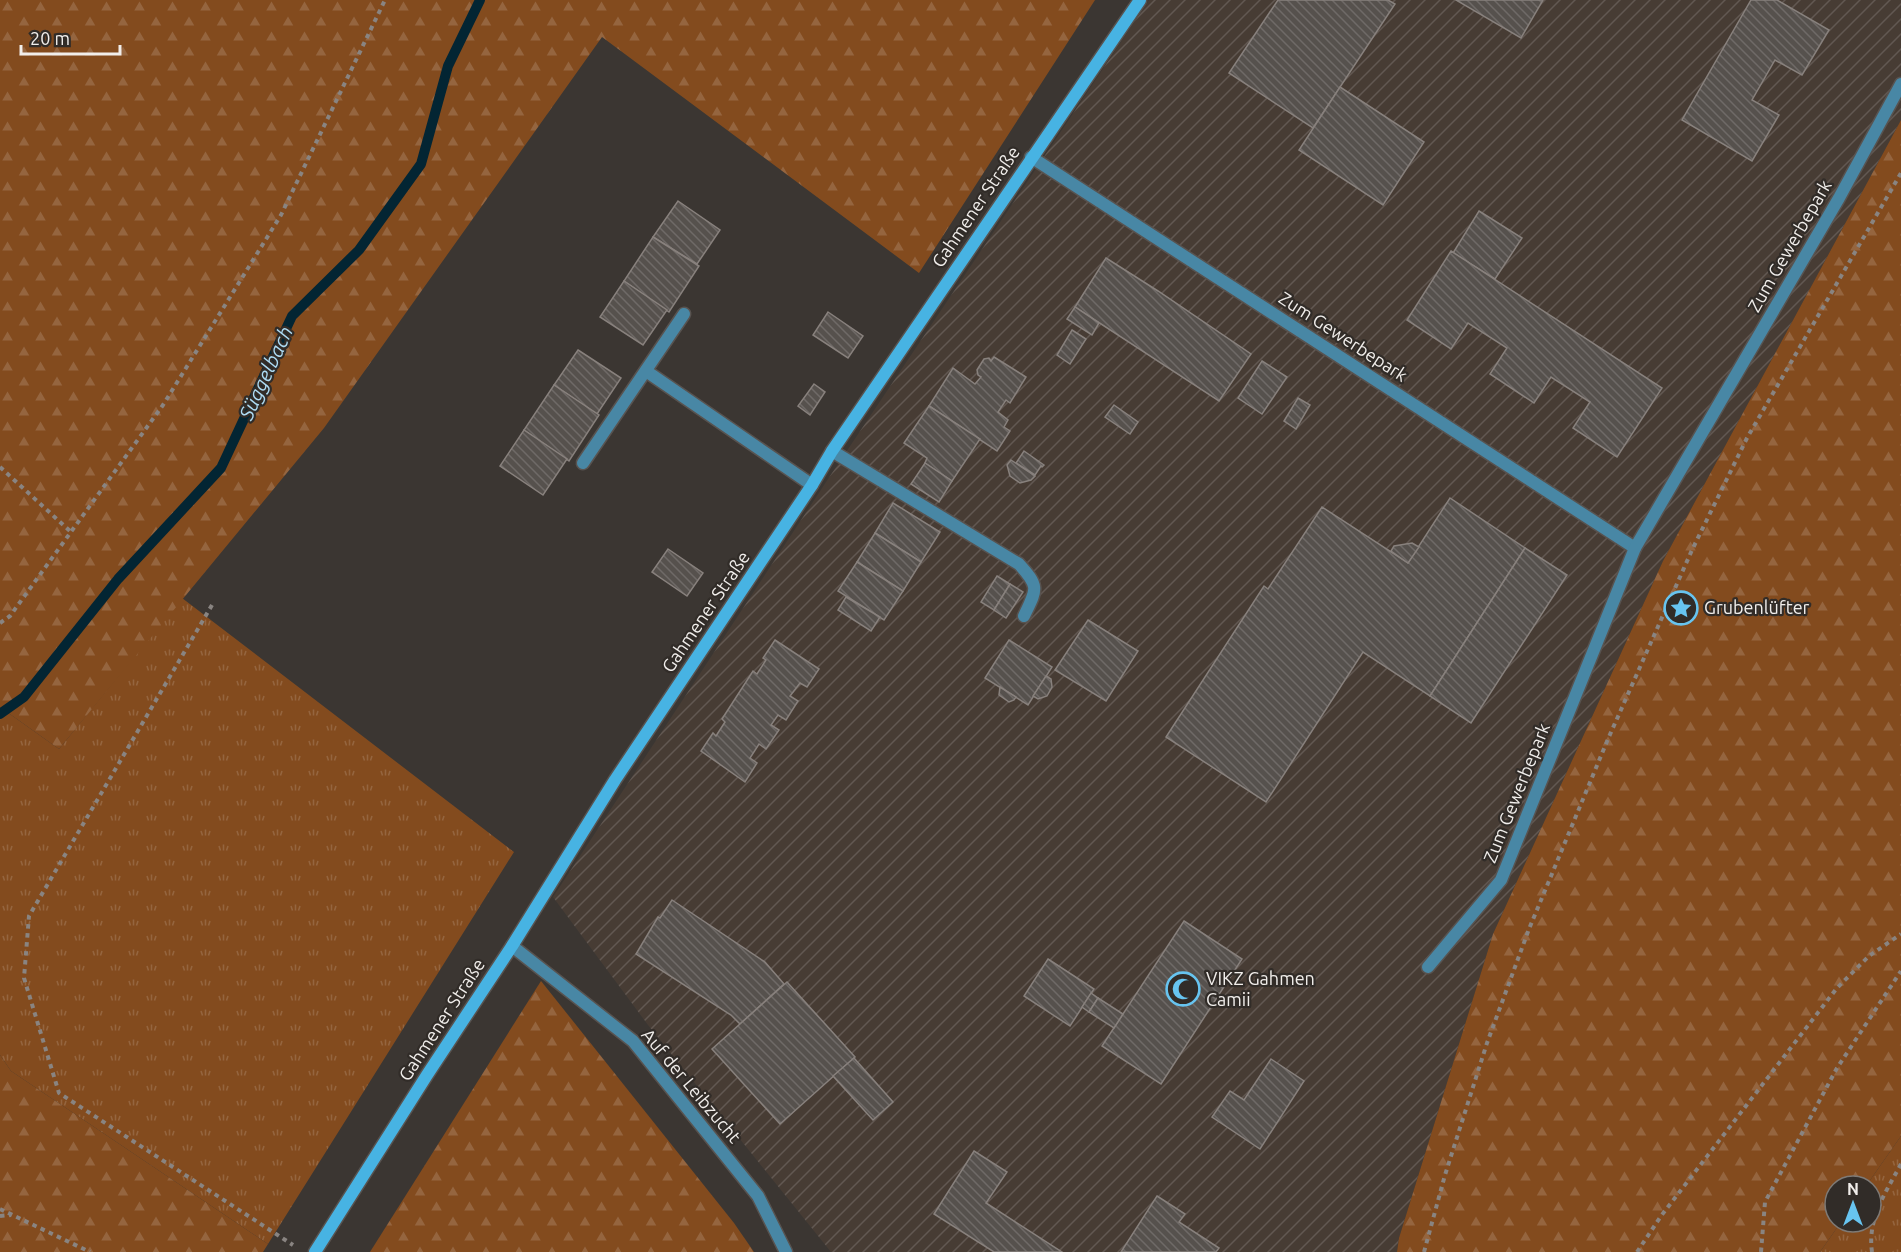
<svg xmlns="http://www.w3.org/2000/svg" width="1901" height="1252" font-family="Ubuntu,sans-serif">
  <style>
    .industrial { fill: url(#industrial-furrows) }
    .grass { fill: url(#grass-tufts) }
    .forest { fill: url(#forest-firs) }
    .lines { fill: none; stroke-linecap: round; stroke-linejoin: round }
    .stream { stroke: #032533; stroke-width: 10 }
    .building { fill: url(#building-back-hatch); stroke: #88817d; stroke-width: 1.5 }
    .service-casing { stroke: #585350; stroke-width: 15 }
    .minor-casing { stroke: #585350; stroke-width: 15 }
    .secondary-casing { stroke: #585350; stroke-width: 15 }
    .path { stroke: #898481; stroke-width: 4; stroke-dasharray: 4.5 4.5; stroke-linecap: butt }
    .service { stroke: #4887a5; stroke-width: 12 }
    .minor { stroke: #4887a5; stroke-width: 12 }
    .secondary { stroke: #47b3e3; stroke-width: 12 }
    .labels { text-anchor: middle; stroke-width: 4.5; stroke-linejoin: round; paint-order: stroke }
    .street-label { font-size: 18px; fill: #f1eeeb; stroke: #312c28 }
    .poi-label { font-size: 18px; fill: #f1eeeb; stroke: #312c28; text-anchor: start }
    .water-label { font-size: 20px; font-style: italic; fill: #addbf3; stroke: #312c28 }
  </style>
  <defs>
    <pattern id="industrial-furrows" width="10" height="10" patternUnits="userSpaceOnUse" patternTransform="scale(1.5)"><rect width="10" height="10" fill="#473c34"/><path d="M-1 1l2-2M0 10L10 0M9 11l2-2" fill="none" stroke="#625852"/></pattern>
    <pattern id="grass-tufts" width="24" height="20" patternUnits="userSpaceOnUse" patternTransform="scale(1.5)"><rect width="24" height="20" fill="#834b1e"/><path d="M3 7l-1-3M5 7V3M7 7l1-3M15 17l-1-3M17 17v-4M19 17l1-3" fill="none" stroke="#95653f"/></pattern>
    <pattern id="forest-firs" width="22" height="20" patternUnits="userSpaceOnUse" patternTransform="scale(1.5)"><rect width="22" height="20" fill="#834b1e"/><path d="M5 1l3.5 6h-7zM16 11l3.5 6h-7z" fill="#95653f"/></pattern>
    <pattern id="building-back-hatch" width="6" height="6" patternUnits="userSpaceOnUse" patternTransform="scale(1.5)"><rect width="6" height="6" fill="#56514d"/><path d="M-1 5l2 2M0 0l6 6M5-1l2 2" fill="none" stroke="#6f6a67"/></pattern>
  </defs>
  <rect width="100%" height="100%" fill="#3b3632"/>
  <path class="industrial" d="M1149,0H1901V120L1663,561L1493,934L1399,1238L1397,1252H831L648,1025L553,897L830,476Z"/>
  <g class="grass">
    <path d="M182,598L514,852L268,1244L11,1071L0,1055V707L59,749Z"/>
    <path d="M1901,1136V1252H1820L1841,1222H1871V1186H1866Z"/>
  </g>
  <g class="forest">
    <path d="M0,0H1095L919,273L602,37L324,428L59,749L0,707Z"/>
    <path d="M1901,120V1136L1866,1186H1835V1222H1841L1820,1252H1397L1399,1238L1493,934L1663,561Z"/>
    <path d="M541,981L734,1223L754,1252H370Z"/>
    <path d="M0,1055L11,1071L268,1244L263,1252H0Z"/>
  </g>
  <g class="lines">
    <path class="stream" d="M0,714L24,697L118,579L221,468L292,316L359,250L421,164L448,66L480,0"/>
  </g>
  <g class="building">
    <path d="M1278,0H1388L1395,4L1313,128L1229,73Z"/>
    <path d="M1456,0H1543L1521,38Z"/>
    <path d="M1751,0H1777L1829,30L1802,75L1775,60L1752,100L1779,115L1752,161L1682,120Z"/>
    <path d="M1340,87L1424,142L1383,205L1299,150Z"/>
    <path d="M678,201L720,230L697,264L653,237Z"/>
    <path d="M1479,211L1522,238L1495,279L1453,253Z"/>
    <path d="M653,237L699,266L669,312L624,281Z"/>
    <path d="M1451,251L1662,388L1617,457L1573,428L1590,402L1551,377L1534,403L1490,374L1507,348L1468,323L1451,349L1407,320Z"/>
    <path d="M1106,258L1158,291L1251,354L1219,401L1075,307Z"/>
    <path d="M624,281L667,310L643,345L600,317Z"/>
    <path d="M1075,307L1099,323L1092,335L1067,319Z"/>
    <path d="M828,312L863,336L848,358L813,335Z"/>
    <path d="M1072,330L1086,339L1070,364L1057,355Z"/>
    <path d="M578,350L621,378L597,414L554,385Z"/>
    <path d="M994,357L1026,377L1010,403L1006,400L998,412L1008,420L1004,427L1010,431L997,451L929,406L953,368L975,384L981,377L978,375L977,370L984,359L989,358L991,361Z"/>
    <path d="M1262,361L1287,377L1262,414L1238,398Z"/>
    <path d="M814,384L825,392L810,415L798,406Z"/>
    <path d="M554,385L599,415L569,461L524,430Z"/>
    <path d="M1298,398L1310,405L1296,429L1284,421Z"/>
    <path d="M1114,405L1138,422L1130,434L1105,417Z"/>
    <path d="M929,406L980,439L952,481L925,463L927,458L904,443Z"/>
    <path d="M524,430L567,459L543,495L500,466Z"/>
    <path d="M1024,451L1044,465L1042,467L1041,466L1035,475L1016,463Z"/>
    <path d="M1011,460L1035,476L1031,480L1020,483L1010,476L1007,465Z"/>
    <path d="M925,463L952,481L939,502L911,484Z"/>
    <path d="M1450,498L1525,548L1430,696L1363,652L1266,802L1166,737L1264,586L1268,589L1322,507L1408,563Z"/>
    <path d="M893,503L940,532L921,562L875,533Z"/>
    <path d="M875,533L921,562L903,591L857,562Z"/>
    <path d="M1412,543L1419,547L1408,563L1391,551L1394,546Z"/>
    <path d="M1525,548L1567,575L1471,723L1430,696Z"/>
    <path d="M668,549L703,573L687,596L652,572Z"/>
    <path d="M857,562L903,591L884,620L838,591Z"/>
    <path d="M997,576L1010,584L994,610L981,602Z"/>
    <path d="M1010,584L1023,592L1006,618L994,610Z"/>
    <path d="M846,597L880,617L871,631L838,610Z"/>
    <path d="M1088,620L1138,651L1106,701L1055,670Z"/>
    <path d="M775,640L819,669L807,687L800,683L790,696L798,701L786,720L778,715L771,725L779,730L766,749L759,744L750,758L757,763L745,782L701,751L713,733L716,736L725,722L722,719L753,671L757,674L766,660L763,658Z"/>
    <path d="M1009,640L1052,667L1028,705L985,678Z"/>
    <path d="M1046,676L1051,679L1052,687L1047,696L1038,699L1033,696Z"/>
    <path d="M1000,687L1016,697L1014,700L1009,702L999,695Z"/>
    <path d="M672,900L765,962L784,984L740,1024L731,1015L636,954L658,917L660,918Z"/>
    <path d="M1184,921L1242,959L1161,1084L1102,1046Z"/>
    <path d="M1048,959L1094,989L1070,1026L1024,996Z"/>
    <path d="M787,982L855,1057L780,1124L712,1049Z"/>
    <path d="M1091,993L1098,998L1089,1012L1082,1007Z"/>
    <path d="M1098,998L1123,1014L1114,1028L1089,1012Z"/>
    <path d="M854,1058L893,1102L873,1120L833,1076Z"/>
    <path d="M1271,1059L1304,1081L1260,1149L1212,1117L1230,1091L1244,1100Z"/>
    <path d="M974,1151L1007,1172L986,1203L1062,1252H994L934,1214Z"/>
    <path d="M1157,1196L1185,1214L1179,1222L1219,1248L1216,1252H1121Z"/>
  </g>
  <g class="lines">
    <defs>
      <g id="service">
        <path d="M646,371L812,485"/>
        <path d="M832,451L1019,564C1040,587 1037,589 1024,616"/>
        <path d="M583,463L684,314"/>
      </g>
      <g id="minor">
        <path d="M1031,157L1635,548"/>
        <path d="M512,946L633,1041L758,1196L786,1252"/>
        <path d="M1428,967L1501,880L1635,548L1839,198L1901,84"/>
      </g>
      <path id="secondary" d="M315,1252L427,1075L512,946L615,780L812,485L832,451L1140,0"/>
    </defs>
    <use href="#service" class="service-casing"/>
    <use href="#minor" class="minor-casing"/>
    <use href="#secondary" class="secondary-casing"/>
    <g class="path">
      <path d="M0,467L71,532"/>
      <path d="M212,605L29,916L24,978L59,1093L293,1245"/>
      <path d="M0,623L10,616L163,405L281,215L385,0"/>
      <path d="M0,1209L90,1252"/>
      <path d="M0,1216L11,1215"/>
      <path d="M1424,1252L1445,1175L1487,1043L1529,929L1608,739L1692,550L1747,438L1901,173"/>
      <path d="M1637,1252L1661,1216L1837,988L1869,956L1901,934"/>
      <path d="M1761,1252L1765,1202L1837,1068L1901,971"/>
      <path d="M1872,1252C1867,1219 1886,1192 1901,1164"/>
    </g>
    <use href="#service" class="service"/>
    <use href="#minor" class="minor"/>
    <use href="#secondary" class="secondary"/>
  </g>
  <defs>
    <symbol id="sight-ring" viewBox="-11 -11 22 22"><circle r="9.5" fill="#312c28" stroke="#67c4f0" stroke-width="1.5"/><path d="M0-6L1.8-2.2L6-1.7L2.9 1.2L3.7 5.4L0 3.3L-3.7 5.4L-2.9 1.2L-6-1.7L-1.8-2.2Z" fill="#67c4f0"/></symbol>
    <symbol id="mosque-ring" viewBox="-11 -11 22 22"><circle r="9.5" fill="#312c28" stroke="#67c4f0" stroke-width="1.5"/><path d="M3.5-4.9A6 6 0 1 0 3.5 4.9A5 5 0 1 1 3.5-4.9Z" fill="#67c4f0"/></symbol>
  </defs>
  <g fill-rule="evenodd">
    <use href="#sight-ring" x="1662" y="589" width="38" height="38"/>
    <use href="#mosque-ring" x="1164" y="970" width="38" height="38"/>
  </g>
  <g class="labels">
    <g class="street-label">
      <text transform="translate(976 207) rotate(-56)" y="6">Gahmener Straße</text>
      <text transform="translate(1790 246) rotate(-60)" y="6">Zum Gewerbepark</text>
      <text transform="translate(1343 337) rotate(33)" y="6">Zum Gewerbepark</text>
      <text transform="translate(706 612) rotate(-56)" y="6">Gahmener Straße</text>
      <text transform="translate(1517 793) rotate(-68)" y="6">Zum Gewerbepark</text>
      <text transform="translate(442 1020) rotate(-57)" y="6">Gahmener Straße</text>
      <text transform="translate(691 1086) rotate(50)" y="6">Auf der Leibzucht</text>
    </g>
    <g class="poi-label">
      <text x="1704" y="614">Grubenlüfter</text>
      <text x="1206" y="985">VIKZ Gahmen<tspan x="1206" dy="21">Camii</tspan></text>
    </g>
    <g class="water-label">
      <text transform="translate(266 373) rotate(-65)" y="7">Süggelbach</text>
    </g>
  </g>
  <g transform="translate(1853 1204)"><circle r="28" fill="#312c28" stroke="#7e7a76" stroke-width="1.5"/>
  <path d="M0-4.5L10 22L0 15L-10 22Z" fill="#67c4f0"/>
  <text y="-9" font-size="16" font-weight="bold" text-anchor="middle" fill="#f1eeeb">N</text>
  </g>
  <path d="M21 45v9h99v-9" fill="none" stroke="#f1eeeb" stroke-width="3"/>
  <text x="30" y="45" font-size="18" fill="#f1eeeb" stroke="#312c28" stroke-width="4.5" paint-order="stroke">20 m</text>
</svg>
